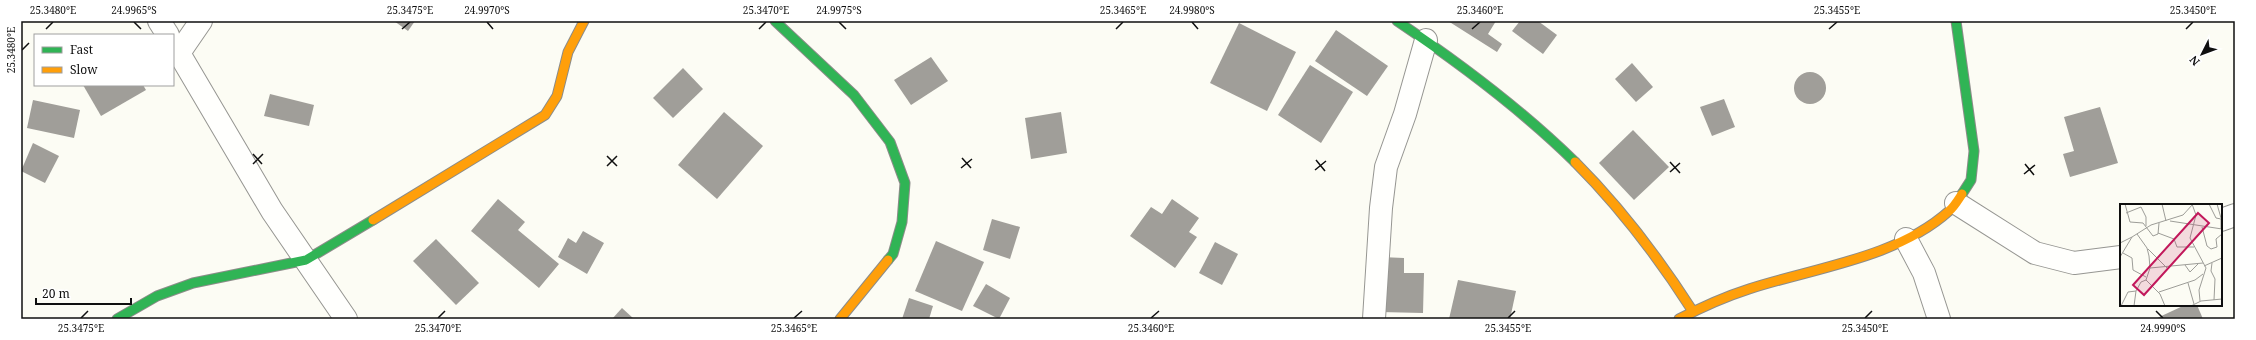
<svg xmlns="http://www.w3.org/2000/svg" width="2256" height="340" font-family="'Noto Serif',serif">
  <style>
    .building { fill: #a09e99 }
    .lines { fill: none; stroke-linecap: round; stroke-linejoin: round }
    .street-casing { stroke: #969692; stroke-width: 24 }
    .fast-casing { stroke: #8c8c89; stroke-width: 11 }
    .slow-casing { stroke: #8c8c89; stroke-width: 11 }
    .street { stroke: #fffffd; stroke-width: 22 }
    .fast { stroke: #30b455; stroke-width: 9 }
    .slow { stroke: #ff9f0a; stroke-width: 9 }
    .ticks { fill: none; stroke: #0f0f0f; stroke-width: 1.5 }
    .inset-road { fill: none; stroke: #9d9d98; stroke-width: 1 }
    .view { fill: #c2185b; fill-opacity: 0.15; stroke: #c2185b; stroke-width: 2 }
    .inset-edge { fill: none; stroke: #0f0f0f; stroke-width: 2 }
    .neatline { fill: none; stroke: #0f0f0f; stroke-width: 1.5 }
    .ticks-label { font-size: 10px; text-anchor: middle; fill: #0f0f0f }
  </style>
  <rect width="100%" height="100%" fill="#fcfcf4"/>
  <g class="building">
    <path d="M394,21H415L408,31Z"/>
    <path d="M1448,21H1496L1488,34L1502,44L1497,52Z"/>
    <path d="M1520,21H1538L1557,35L1543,54L1512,31Z"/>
    <path d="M1239,23L1296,52L1267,111L1210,83Z"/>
    <path d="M1336,30L1388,66L1367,96L1315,61Z"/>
    <path d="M931,57L948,81L911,105L894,80Z"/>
    <path d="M1632,63L1653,87L1636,102L1615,79Z"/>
    <path d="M1310,65L1353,92L1321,143L1278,115Z"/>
    <path d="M683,68L703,89L673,118L653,98Z"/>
    <circle cx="1810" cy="88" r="16"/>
    <path d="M83,85H143L146,90L101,116Z"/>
    <path d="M270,94L314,105L309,126L264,116Z"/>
    <path d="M1724,99L1735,127L1712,136L1700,107Z"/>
    <path d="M33,100L80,110L74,138L27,128Z"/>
    <path d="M2100,107L2118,163L2070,177L2063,154L2074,151L2064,117Z"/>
    <path d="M724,112L763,146L717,199L678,165Z"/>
    <path d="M1061,112L1067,153L1031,159L1025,118Z"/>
    <path d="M1633,130L1669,167L1634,200L1599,163Z"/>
    <path d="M33,143L59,156L45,183L21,171Z"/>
    <path d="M498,199L525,222L518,230L559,264L539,288L471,231Z"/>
    <path d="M1172,199L1199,218L1189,232L1197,237L1175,268L1130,236L1151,207L1162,214Z"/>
    <path d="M992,219L1020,227L1010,259L983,250Z"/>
    <path d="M583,231L604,243L587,274L558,257L568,238L576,243Z"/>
    <path d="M436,239L479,283L456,305L413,261Z"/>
    <path d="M936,241L984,262L962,311L915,291Z"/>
    <path d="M1215,242L1238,254L1222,285L1199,273Z"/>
    <path d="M1381,257L1404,258V273H1424L1423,313L1380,312Z"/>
    <path d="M1458,280L1516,291L1510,319H1449Z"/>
    <path d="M986,284L1010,298L999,319L973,306Z"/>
    <path d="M909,298L933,306L929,319H902Z"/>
    <path d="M2185,305H2197L2203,319H2155Z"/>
    <path d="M622,308L634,319H612Z"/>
  </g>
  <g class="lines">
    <defs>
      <g id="street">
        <path d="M159,21L168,35"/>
        <path d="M173,43L272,211L346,319"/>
        <path d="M179,53L201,21"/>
        <path d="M1956,203L2035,253L2074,263L2121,257"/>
        <path d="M2221,220L2235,215"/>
        <path d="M1906,239L1924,273L1939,319"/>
        <path d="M1374,319L1381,208L1386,167L1405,114L1426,40"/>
      </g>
      <g id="fast">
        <path d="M775,21L854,95L890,142L905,183L902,222L893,254L888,260"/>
        <path d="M1397,21C1461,64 1520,108 1575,162"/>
        <path d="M1956,21L1974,151L1971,180L1962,194"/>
        <path d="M117,319L157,296L193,283L306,260L373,220"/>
      </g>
      <g id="slow">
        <path d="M1575,162C1620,207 1658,257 1692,310"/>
        <path d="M373,220L545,115L557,96L568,52L584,21"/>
        <path d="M840,319L888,260"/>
        <path d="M1679,319C1702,307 1724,297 1749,289C1813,268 1897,258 1949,211C1954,207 1958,200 1962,194"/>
      </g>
    </defs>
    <use href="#street" class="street-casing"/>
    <use href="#fast" class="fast-casing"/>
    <use href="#slow" class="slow-casing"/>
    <use href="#street" class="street"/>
    <use href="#fast" class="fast"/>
    <use href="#slow" class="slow"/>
  </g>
  <path class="ticks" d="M134,22L141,29M487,22L493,29M839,22L846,29M1192,22L1198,29M46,29L53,22M402,29L410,22M759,29L766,22M1116,29L1123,22M1472,29L1480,22M1829,29L1837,22M2186,29L2193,22M22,50L29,43M253,154L262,164M607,156L617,166M962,158L971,168M1316,160L1325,171M1670,162L1680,173M253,164L263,154M2025,164L2034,175M607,166L617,156M961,168L972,159M1315,170L1326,161M1670,172L1680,163M2024,174L2035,165M2156,311L2163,318M81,318L88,311M438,318L445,311M794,318L802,311M1151,318L1159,311M1508,318L1515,311M1865,318L1872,311"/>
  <g transform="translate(2120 204)">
    <rect width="102" height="102" fill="#fcfcf4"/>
    <path class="inset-road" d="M5,0L10,18L23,19L33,32L38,30L39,19M42,0L46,17M72,0L76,11L70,34L86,64L79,86L80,97M89,0L96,14L101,15V25M97,0L101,14M6,9L21,3L26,13V22M50,17L102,25M82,23L87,42L91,45L97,43L96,35L102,30M38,29L54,35L57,43H74M17,30L27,44L29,52L30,64L26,76M0,39L12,33M28,45L47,64M3,49L12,54L13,66L26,73M0,53L12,33L31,21L63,11L73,0M92,59L91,67L95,75L94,96M65,61L70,68L78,60M84,62L102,54M30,64L83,59M26,76L40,90L45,102M68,79L74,100M39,88L75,76L83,70M1,102L8,88L16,87L21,78L26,76M14,102L16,87M71,102L81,97L102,95"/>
    <path class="view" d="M78,9L89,19L24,91L13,81Z"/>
    <rect width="102" height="102" class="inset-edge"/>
  </g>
  <rect width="2256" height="340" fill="none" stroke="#ffffff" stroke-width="44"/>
  <rect x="34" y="34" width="140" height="52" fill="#ffffff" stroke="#9f9f9f"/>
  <rect x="42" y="47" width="20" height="6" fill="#30b455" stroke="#9f9f9f"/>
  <text x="70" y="54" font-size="12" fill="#0f0f0f">Fast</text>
  <rect x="42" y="67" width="20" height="6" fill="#ff9f0a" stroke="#9f9f9f"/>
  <text x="70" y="74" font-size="12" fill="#0f0f0f">Slow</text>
  <g transform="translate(2202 54) rotate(228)" stroke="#ffffff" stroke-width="3" paint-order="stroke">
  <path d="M0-3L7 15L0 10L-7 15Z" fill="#0f0f0f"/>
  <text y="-6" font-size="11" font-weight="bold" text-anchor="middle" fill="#0f0f0f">N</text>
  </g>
  <path d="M36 298v6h95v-6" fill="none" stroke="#0f0f0f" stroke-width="2"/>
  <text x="42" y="298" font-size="12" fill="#0f0f0f" stroke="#ffffff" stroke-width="3" paint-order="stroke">20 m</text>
  <rect x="22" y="22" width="2212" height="296" class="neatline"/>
  <g class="ticks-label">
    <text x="53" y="14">25.3480°E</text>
    <text x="134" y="14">24.9965°S</text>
    <text x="410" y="14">25.3475°E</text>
    <text x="487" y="14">24.9970°S</text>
    <text x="766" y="14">25.3470°E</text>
    <text x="839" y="14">24.9975°S</text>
    <text x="1123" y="14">25.3465°E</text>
    <text x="1192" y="14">24.9980°S</text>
    <text x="1480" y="14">25.3460°E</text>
    <text x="1837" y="14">25.3455°E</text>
    <text x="2193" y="14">25.3450°E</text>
    <text transform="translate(11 50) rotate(-90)" y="4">25.3480°E</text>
    <text x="81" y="332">25.3475°E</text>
    <text x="438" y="332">25.3470°E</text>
    <text x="794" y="332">25.3465°E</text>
    <text x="1151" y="332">25.3460°E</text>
    <text x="1508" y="332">25.3455°E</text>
    <text x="1865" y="332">25.3450°E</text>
    <text x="2163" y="332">24.9990°S</text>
  </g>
</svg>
